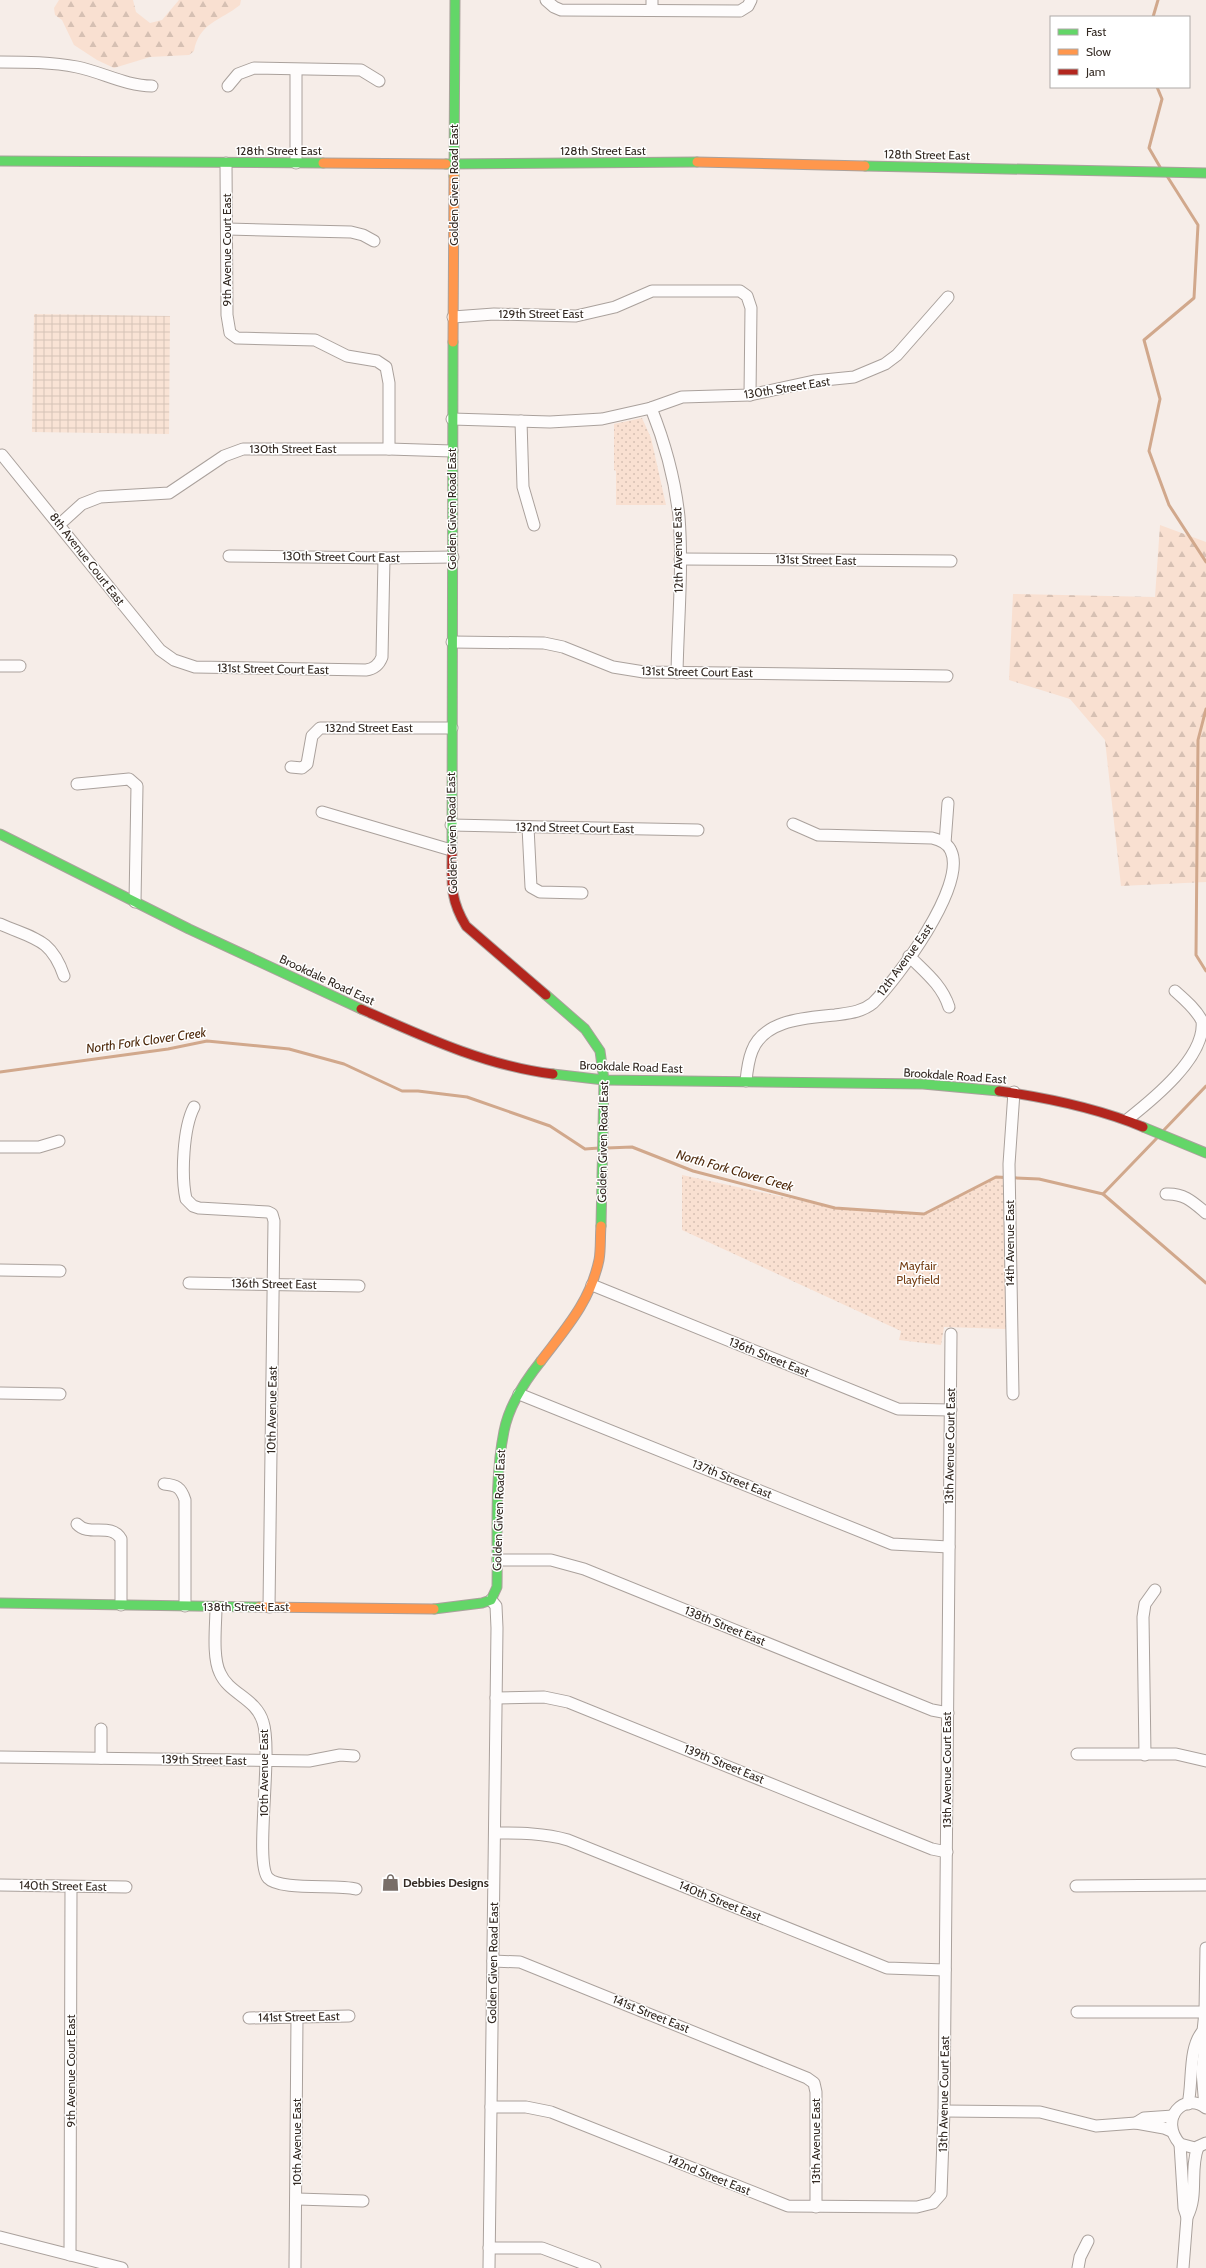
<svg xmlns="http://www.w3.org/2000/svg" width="1206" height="2268" font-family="Cabin,sans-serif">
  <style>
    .industrial { fill: url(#industrial-grid) }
    .forest { fill: url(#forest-firs) }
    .park { fill: url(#park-dots) }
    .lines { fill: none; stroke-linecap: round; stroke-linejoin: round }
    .stream { stroke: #d1a88c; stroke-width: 3 }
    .street-casing { stroke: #aaa19c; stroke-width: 13 }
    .fast-casing { stroke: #aaa19c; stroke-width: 11 }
    .slow-casing { stroke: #aaa19c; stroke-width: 11 }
    .jam-casing { stroke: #aaa19c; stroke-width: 11 }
    .street { stroke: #fefcfc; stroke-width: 11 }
    .fast { stroke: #63d668; stroke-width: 9 }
    .slow { stroke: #ff974d; stroke-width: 9 }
    .jam { stroke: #b3261e; stroke-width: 9 }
    .labels { text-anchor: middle; stroke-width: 3; stroke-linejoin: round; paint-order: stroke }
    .street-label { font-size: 12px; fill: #342a23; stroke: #fff }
    .park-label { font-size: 12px; fill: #743e14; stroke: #fff }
    .poi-label { font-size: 12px; font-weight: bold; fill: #342a23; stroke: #fff; text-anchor: start }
    .water-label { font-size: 13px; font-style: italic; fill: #4e290b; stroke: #fff }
  </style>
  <defs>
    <pattern id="industrial-grid" width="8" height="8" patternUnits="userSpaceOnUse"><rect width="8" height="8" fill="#f9e3d5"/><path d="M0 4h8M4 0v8" fill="none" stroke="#d6c3b7"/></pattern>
    <pattern id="forest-firs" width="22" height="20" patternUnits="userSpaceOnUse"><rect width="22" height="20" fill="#f9e0d1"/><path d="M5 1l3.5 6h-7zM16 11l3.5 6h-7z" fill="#d6c0b3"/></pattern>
    <pattern id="park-dots" width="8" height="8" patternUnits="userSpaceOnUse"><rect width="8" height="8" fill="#f9e0d1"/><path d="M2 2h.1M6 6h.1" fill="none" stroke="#d6c0b3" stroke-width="1.8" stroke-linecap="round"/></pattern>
  </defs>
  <rect width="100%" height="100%" fill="#f6ede8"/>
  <path class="industrial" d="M34,314L170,316L169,434L32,432Z"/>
  <g class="forest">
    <path d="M59,0H133L136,12L150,23L162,20L179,0H241L240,5C220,21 199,23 194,51L189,55L150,57L114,68L97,60L74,45L62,20L55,15L54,8Z"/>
    <path d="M1160,525L1206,542V882L1121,886L1105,740L1070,699L1009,680L1013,594L1155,597Z"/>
  </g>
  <g class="park">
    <path d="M642,418L651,438L666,505H616V471L614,470V424Z"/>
    <path d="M682,1175L835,1208L924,1214L996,1177L1006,1178V1329L944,1327L941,1345L899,1340L901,1331L682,1230Z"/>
  </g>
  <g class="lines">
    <g class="stream">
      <path d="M1153,17L1158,0"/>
      <path d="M1157,87L1162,99L1149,148L1160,167"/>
      <path d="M1167,176L1198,225L1194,298L1144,340L1160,399L1149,451L1169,505L1206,562"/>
      <path d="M1206,709L1198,740L1196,955L1206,971"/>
      <path d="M0,1072L168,1049L207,1041L289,1049L344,1064L402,1091H418L467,1097L550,1126L585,1149L599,1148"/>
      <path d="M1163,1131L1206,1086"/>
      <path d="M607,1148L632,1147L693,1171L835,1208L924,1214L996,1177L1039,1179L1103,1194L1206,1283"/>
      <path d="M1103,1194L1157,1138"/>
    </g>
    <defs>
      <g id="street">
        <path d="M546,0L554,7L561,10L740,11L748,6L751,0"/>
        <path d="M652,10V0"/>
        <path d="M0,62C26,62 52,62 77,67C102,72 126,86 152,86"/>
        <path d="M228,86L238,74L254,68L361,70L379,81"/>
        <path d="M226,163L227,315L230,333L237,338L315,340L347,356L377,361L386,367L389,383V449"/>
        <path d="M296,163V70"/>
        <path d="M227,229L351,232L363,235L374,241"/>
        <path d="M453,317L494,314L576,316L615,307L652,291H740L747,296L751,308L750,395"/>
        <path d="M651,408C665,443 675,479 679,517C683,568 678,621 677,673"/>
        <path d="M452,419L550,422L602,419L651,408L682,397L750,395L814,381L854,377L885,364L897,355L948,297"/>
        <path d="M521,421L523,487L534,525"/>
        <path d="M2,455L160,650L174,660L195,667L366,670C374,669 379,665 382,657L384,558"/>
        <path d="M60,524L82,504L100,497L169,493L224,456L243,449H389L452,451"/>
        <path d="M229,556L384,558L453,557"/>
        <path d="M680,559L951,561"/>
        <path d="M452,642L544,643L563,647L613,667L644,672L947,676"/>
        <path d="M0,666H20"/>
        <path d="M291,767L302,768L307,764L312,736L320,728H452"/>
        <path d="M77,784L129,779L137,786L135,902"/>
        <path d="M322,812L451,850"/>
        <path d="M451,825L698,830"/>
        <path d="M528,827L531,887L540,892L582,893"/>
        <path d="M945,843L948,803"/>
        <path d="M0,924C34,939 51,938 64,976"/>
        <path d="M909,956C925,972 942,985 949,1007"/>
        <path d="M746,1081C747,1071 748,1061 752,1051C764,1019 807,1018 835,1015C849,1013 862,1012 873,1003C897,979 967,886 951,851C948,843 940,840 932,838L818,835L793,824"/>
        <path d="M194,1107C183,1128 181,1176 186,1199L193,1206L199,1208L268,1212L272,1214L274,1221L269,1607"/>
        <path d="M1128,1119C1152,1100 1206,1057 1202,1021C1196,1009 1184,999 1175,991"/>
        <path d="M0,1147H39L59,1141"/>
        <path d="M1166,1194C1184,1193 1193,1202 1206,1213"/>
        <path d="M0,1270L60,1271"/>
        <path d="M189,1283L359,1286"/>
        <path d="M592,1285L898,1409L951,1410"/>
        <path d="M0,1393L60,1394"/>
        <path d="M519,1394L892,1544L949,1547"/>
        <path d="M1013,1394L1009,1164L1014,1092"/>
        <path d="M164,1484C176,1485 181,1487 185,1500V1606"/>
        <path d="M77,1524C89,1537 111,1522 121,1539V1605"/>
        <path d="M498,1560H551L584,1569L932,1710L948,1713"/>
        <path d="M216,1607C216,1625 212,1657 220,1673C229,1694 256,1698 263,1722C273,1752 254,1862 268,1878C280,1891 336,1884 356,1889"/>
        <path d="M496,1698L544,1697L568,1702L932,1849L947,1852"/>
        <path d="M101,1729V1758"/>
        <path d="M1077,1754H1176L1206,1761"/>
        <path d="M1145,1755L1143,1617L1145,1604L1155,1590"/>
        <path d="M0,1757L309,1761L340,1755L354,1756"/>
        <path d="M495,1833C520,1833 544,1833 568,1840L887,1968L945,1970"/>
        <path d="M0,1885L126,1887"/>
        <path d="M1076,1886L1206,1885"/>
        <path d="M493,1961L520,1962L807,2078L814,2083L816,2092V2207"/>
        <path d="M1077,2012H1205"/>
        <path d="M249,2018L349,2016"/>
        <path d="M1203,2031L1205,2012L1206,1948"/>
        <path d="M1188,2104C1193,2083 1188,2047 1203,2031L1206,2036"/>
        <path d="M491,2107H526L551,2112L788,2206L917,2207L933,2203L941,2194L944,2111L951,1334"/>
        <path d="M1205,2107L1202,2071L1206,2039"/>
        <path d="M1206,2108C1184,2091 1158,2119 1180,2144L1195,2148L1206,2143"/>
        <path d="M944,2111L1040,2112L1096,2126L1136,2123"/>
        <path d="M1171,2131L1164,2128L1136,2123L1144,2118L1173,2116"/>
        <path d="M1180,2144L1184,2208L1187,2217C1199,2194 1189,2171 1198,2147"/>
        <path d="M297,2199L363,2201"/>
        <path d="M0,2237L122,2268"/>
        <path d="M489,2248H542L595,2268"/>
        <path d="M70,2255L71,1887"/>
        <path d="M295,2268L297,2017"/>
        <path d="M489,2268L497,1628L496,1606L491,1600"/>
        <path d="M1078,2268L1080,2257L1088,2241"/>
        <path d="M1183,2268L1187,2217"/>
      </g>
      <g id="fast">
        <path d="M0,161L323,163"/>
        <path d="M446,164L697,162"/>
        <path d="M865,166L1206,173"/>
        <path d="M454,176L455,0"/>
        <path d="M0,834L189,929L361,1009"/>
        <path d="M452,850L453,342"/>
        <path d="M546,995L585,1029L600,1051L604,1080L601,1226"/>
        <path d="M553,1074L604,1080L923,1084L999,1091"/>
        <path d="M1143,1127L1206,1153"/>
        <path d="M0,1603L259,1607"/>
        <path d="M434,1609L482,1603L491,1600L497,1587C498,1536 494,1481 504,1431C509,1405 525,1381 541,1361"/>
      </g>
      <g id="slow">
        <path d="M697,162L865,166"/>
        <path d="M323,163L446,164"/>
        <path d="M453,342L454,176"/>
        <path d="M541,1361C566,1328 590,1302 599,1260C601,1249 600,1237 601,1226"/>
        <path d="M259,1607L434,1609"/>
      </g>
      <g id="jam">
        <path d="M452,850C452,882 449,898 466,926L546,995"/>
        <path d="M361,1009C422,1036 486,1066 553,1074"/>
        <path d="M999,1091C1049,1098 1097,1108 1143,1127"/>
      </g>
    </defs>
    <use href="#street" class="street-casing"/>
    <use href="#fast" class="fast-casing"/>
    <use href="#slow" class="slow-casing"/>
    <use href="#jam" class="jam-casing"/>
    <use href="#street" class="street"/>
    <use href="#fast" class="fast"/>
    <use href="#slow" class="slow"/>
    <use href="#jam" class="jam"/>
  </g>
  <defs>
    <symbol id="shop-bare" viewBox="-9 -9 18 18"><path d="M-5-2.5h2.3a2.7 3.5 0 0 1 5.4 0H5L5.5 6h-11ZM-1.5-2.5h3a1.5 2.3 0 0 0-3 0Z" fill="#786e68" stroke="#fff" stroke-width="2.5" paint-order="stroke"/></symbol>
  </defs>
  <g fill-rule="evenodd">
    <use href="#shop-bare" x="378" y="1870" width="25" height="25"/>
  </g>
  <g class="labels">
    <g class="street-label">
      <text x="279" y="155">128th Street East</text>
      <text x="603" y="155">128th Street East</text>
      <text transform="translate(927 155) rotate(1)" y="4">128th Street East</text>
      <text transform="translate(454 185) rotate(-90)" y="4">Golden Given Road East</text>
      <text transform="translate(227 250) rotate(-90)" y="4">9th Avenue Court East</text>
      <text x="541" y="318">129th Street East</text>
      <text transform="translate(787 388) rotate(-9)" y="4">130th Street East</text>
      <text x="293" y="453">130th Street East</text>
      <text transform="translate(452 509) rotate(-90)" y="4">Golden Given Road East</text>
      <text transform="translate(678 550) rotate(-91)" y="4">12th Avenue East</text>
      <text transform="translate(341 557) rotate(1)" y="4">130th Street Court East</text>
      <text transform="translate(87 559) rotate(52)" y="4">8th Avenue Court East</text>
      <text transform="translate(816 560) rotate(1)" y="4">131st Street East</text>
      <text transform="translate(273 669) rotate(1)" y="4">131st Street Court East</text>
      <text transform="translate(697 672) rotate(1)" y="4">131st Street Court East</text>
      <text x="369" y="732">132nd Street East</text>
      <text transform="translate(575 828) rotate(1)" y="4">132nd Street Court East</text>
      <text transform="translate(452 833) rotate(-91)" y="4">Golden Given Road East</text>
      <text transform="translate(905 960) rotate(-54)" y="4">12th Avenue East</text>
      <text transform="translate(327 980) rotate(25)" y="4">Brookdale Road East</text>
      <text transform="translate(631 1067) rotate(2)" y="4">Brookdale Road East</text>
      <text transform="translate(955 1076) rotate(4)" y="4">Brookdale Road East</text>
      <text transform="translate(603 1142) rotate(-89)" y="4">Golden Given Road East</text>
      <text transform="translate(1010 1243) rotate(-90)" y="4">14th Avenue East</text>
      <text transform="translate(274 1284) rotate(1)" y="4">136th Street East</text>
      <text transform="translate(769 1357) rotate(22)" y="4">136th Street East</text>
      <text transform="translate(272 1410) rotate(-89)" y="4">10th Avenue East</text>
      <text transform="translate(950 1446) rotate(-89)" y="4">13th Avenue Court East</text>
      <text transform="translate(732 1479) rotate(22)" y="4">137th Street East</text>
      <text transform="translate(499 1510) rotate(-88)" y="4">Golden Given Road East</text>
      <text x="246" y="1611">138th Street East</text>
      <text transform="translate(725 1626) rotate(22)" y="4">138th Street East</text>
      <text transform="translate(204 1760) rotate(1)" y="4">139th Street East</text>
      <text transform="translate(724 1764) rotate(22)" y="4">139th Street East</text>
      <text transform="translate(947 1770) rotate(-90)" y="4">13th Avenue Court East</text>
      <text transform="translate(264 1773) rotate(-90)" y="4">10th Avenue East</text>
      <text transform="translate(63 1886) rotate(1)" y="4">140th Street East</text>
      <text transform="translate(720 1901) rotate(22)" y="4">140th Street East</text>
      <text transform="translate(493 1963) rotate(-89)" y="4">Golden Given Road East</text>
      <text transform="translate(651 2014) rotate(22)" y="4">141st Street East</text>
      <text transform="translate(299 2017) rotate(-1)" y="4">141st Street East</text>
      <text transform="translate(71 2071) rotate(-90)" y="4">9th Avenue Court East</text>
      <text transform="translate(944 2094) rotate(-89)" y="4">13th Avenue Court East</text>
      <text transform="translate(816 2141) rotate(-90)" y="4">13th Avenue East</text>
      <text transform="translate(297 2142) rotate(-90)" y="4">10th Avenue East</text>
      <text transform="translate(709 2175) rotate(22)" y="4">142nd Street East</text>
    </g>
    <g class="park-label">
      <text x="918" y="1270">Mayfair<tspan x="918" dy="14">Playfield</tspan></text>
    </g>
    <g class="poi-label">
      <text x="403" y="1887">Debbies Designs</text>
    </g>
    <g class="water-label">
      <text transform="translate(146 1040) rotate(-8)" y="5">North Fork Clover Creek</text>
      <text transform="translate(735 1170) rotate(16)" y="5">North Fork Clover Creek</text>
    </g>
  </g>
  <rect x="1050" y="16" width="140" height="72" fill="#ffffff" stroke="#aeaaa7"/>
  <rect x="1058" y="29" width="20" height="6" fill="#63d668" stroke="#aeaaa7"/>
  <text x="1086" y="36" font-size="12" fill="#342a23">Fast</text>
  <rect x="1058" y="49" width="20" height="6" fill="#ff974d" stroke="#aeaaa7"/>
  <text x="1086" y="56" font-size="12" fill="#342a23">Slow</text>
  <rect x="1058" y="69" width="20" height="6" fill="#b3261e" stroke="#aeaaa7"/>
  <text x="1086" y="76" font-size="12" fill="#342a23">Jam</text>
</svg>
